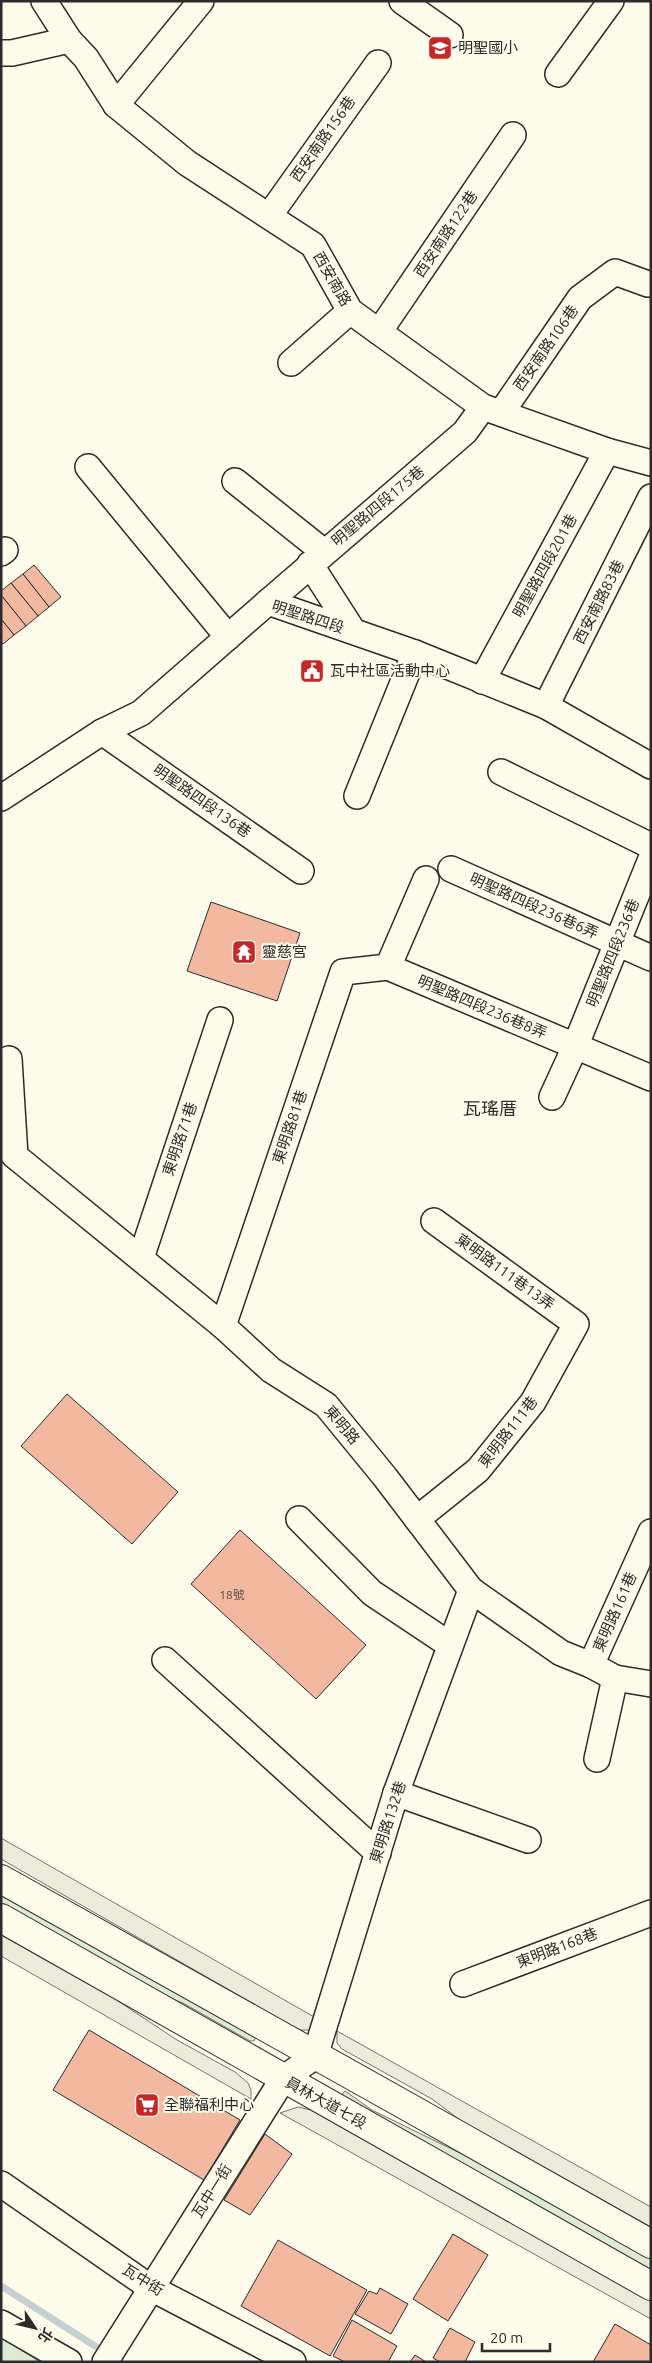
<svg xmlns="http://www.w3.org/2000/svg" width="652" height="2363" font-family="Ubuntu,'Noto Sans TC',sans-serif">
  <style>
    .green { fill: #deebd1; stroke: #74746e }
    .parking { fill: #eceadb; stroke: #74746e }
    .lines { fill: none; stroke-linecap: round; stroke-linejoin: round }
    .stream { stroke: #c7d0d0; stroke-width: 7 }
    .building { fill: #f2b8a0; stroke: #2b2b2b }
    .minor-casing { stroke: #2b2b2b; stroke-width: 28 }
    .major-casing { stroke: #2b2b2b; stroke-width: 30 }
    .minor { stroke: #fdfbea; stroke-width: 25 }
    .major { stroke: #fdfbea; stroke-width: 28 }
    .labels { text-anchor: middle; stroke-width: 4; stroke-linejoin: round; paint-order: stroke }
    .number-label { font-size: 12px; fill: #5d4e48 }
    .poi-label { font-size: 15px; fill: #2b2b2b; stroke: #fdfbea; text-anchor: start }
    .street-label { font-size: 15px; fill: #2b2b2b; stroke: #fdfbea }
    .quarter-label { font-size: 18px; fill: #2b2b2b; stroke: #fdfbea }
  </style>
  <rect width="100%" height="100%" fill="#fdfbea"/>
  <g class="green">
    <path d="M1,1892L256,2037L254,2041H250L183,2003L159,1994L1,1904Z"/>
    <path d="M345,2091L372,2110L468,2157L651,2259V2271L341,2095Z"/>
    <path d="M1,2337L40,2362H1Z"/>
  </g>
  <g class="parking">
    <path d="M1,1838L316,2018L311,2030H299L1,1859Z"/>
    <path d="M1,1935L115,1999L177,2040L235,2072L248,2083L251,2090V2099L1,1956Z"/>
    <path d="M337,2031L651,2207V2227L464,2123L432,2099L342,2049L337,2043Z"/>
    <path d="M298,2107L311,2110L651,2301V2319L280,2113Z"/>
  </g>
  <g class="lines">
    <path class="stream" d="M1,2286L120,2362"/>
  </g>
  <g class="building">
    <path d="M34,565L61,597L49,607L23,574Z"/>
    <path d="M23,574L49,607L38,616L11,583Z"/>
    <path d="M11,583L38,616L26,626L1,595V591Z"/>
    <path d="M1,595L26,626L14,635L1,619Z"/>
    <path d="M1,619L14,635L3,644L1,642Z"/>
    <path d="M211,902L300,933L277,1001L187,971Z"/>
    <path d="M67,1394L178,1492L132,1544L21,1446Z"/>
    <path d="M240,1530L366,1645L316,1699L191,1584Z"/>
    <path d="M89,2030L240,2120L204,2180L53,2090Z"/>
    <path d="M265,2134L292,2154L250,2215L224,2200Z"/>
    <path d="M453,2234L488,2255L448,2321L413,2299Z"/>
    <path d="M278,2240L367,2290L330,2356L241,2306Z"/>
    <path d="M380,2288L408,2304L391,2334L355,2314L369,2291L377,2294Z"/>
    <path d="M352,2320L397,2346L388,2362H345L333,2356Z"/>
    <path d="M615,2324L651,2345V2362H593Z"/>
    <path d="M450,2328L475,2342L465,2362H440L433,2358Z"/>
    <path d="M415,2355L426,2362H410Z"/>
  </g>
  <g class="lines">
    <defs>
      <g id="minor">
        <path d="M44,1L69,40L86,58L116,105L187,163L313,245L350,311L483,407L607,451L651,463"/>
        <path d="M402,1L450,35"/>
        <path d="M1,53H12L69,40"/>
        <path d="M558,74L611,1"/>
        <path d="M116,105L201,1"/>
        <path d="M269,216L378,63"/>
        <path d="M379,332L513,135"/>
        <path d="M291,363L350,311"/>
        <path d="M501,413L580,298L615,272L648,284"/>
        <path d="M88,467L228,637"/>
        <path d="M235,481L324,552"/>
        <path d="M1,553L5,550"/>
        <path d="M310,564L353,631"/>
        <path d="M268,602L465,432L483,407"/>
        <path d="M482,681L607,451"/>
        <path d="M546,706L651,497"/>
        <path d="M102,732L301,871"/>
        <path d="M501,772L651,846"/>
        <path d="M357,796L415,653"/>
        <path d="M1,798L102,732L141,713L268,602L415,653L546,706L651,766"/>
        <path d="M451,869L651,958"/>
        <path d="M388,967L651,1078"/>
        <path d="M388,967L426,879"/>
        <path d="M9,1059L15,1156"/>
        <path d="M552,1097L575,1047L651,859"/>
        <path d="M1,1140L15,1156L223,1326L271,1370L326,1405L385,1477L471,1590L561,1653L591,1665L615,1678L651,1684"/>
        <path d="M141,1258L220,1020"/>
        <path d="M223,1326L343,972L388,967"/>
        <path d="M299,1519L372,1593L450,1645"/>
        <path d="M417,1519L478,1470L533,1402L576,1324L434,1221"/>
        <path d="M165,1660L378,1853"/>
        <path d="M591,1665L651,1532"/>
        <path d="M597,1759L615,1678"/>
        <path d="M396,1793L528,1840"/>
        <path d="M463,1984L651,1913"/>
        <path d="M1,2184L151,2288L293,2362"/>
        <path d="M1,2323L69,2362"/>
        <path d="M105,2362L283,2079L315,2056L396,1793L471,1590"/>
      </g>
      <g id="major">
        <path d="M1,1879C218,2001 435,2121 651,2244"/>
        <path d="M1,1918L651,2286"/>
      </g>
    </defs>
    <use href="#minor" class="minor-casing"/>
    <use href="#major" class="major-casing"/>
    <use href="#minor" class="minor"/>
    <use href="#major" class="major"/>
  </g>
  <defs>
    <symbol id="school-square" viewBox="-11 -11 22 22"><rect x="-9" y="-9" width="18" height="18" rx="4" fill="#c62828" stroke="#fdfbea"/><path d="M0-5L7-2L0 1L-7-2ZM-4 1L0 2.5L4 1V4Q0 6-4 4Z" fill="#fff"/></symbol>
    <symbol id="civic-square" viewBox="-11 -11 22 22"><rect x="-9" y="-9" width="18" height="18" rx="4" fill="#c62828" stroke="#fdfbea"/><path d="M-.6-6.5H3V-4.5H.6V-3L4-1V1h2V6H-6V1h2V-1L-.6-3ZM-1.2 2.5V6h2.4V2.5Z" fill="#fff"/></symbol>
    <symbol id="temple-square" viewBox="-11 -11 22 22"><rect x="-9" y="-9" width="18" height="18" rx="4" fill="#c62828" stroke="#fdfbea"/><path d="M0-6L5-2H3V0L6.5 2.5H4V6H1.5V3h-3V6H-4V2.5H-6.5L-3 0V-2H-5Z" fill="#fff"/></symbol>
    <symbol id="supermarket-square" viewBox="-11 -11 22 22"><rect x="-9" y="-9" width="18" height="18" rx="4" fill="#c62828" stroke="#fdfbea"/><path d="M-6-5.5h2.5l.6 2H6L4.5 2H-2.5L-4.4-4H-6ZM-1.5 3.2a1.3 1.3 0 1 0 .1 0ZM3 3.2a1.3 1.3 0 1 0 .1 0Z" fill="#fff"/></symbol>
  </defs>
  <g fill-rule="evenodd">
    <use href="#school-square" x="426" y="34" width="28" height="28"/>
    <use href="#civic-square" x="298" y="657" width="28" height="28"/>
    <use href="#temple-square" x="230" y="938" width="28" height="28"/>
    <use href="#supermarket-square" x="133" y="2091" width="28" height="28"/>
  </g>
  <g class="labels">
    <g class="number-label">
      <text x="232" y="1599">18號</text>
    </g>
    <g class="poi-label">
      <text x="458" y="53">明聖國小</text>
      <text x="330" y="676">瓦中社區活動中心</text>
      <text x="262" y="957">靈慈宮</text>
      <text x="164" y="2110">全聯福利中心</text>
    </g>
    <g class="street-label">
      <text transform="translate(323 139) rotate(-55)" y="5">西安南路156巷</text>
      <text transform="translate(446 234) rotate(-56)" y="5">西安南路122巷</text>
      <text transform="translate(332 279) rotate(60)" y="5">西安南路</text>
      <text transform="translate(546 348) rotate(-55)" y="5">西安南路106巷</text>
      <text transform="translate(378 506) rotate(-40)" y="5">明聖路四段175巷</text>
      <text transform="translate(545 566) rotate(-61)" y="5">明聖路四段201巷</text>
      <text transform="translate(599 602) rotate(-63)" y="5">西安南路83巷</text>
      <text transform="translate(308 617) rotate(18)" y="5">明聖路四段</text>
      <text transform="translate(202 801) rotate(35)" y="5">明聖路四段136巷</text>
      <text transform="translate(534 906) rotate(24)" y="5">明聖路四段236巷6弄</text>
      <text transform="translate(613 953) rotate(-68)" y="5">明聖路四段236巷</text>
      <text transform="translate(482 1007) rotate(23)" y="5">明聖路四段236巷8弄</text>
      <text transform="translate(290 1127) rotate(-71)" y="5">東明路81巷</text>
      <text transform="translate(180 1139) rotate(-71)" y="5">東明路71巷</text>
      <text transform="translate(505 1272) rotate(36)" y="5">東明路111巷13弄</text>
      <text transform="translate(342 1425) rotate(50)" y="5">東明路</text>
      <text transform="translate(508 1432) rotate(-52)" y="5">東明路111巷</text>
      <text transform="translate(615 1612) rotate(-66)" y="5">東明路161巷</text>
      <text transform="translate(388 1822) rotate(-72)" y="5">東明路132巷</text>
      <text transform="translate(557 1948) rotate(-21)" y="5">東明路168巷</text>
      <text transform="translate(326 2103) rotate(29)" y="5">員林大道七段</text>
      <text transform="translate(212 2191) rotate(-58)" y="5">瓦中一街</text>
      <text transform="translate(143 2280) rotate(32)" y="5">瓦中街</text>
    </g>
    <g class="quarter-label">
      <text x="490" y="1115">瓦瑤厝</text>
    </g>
  </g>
  <rect width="652" height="2363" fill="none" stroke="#2b2b2b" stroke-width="5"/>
  <g transform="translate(35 2328) rotate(125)" stroke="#fdfbea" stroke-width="4" paint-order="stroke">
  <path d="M0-4L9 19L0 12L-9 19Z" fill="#2b2b2b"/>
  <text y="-8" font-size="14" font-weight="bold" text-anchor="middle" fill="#2b2b2b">北</text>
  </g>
  <path d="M482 2343v8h68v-8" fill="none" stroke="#2b2b2b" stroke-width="2.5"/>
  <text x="490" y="2343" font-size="15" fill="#2b2b2b" stroke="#fdfbea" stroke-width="4" paint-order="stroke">20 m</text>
</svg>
